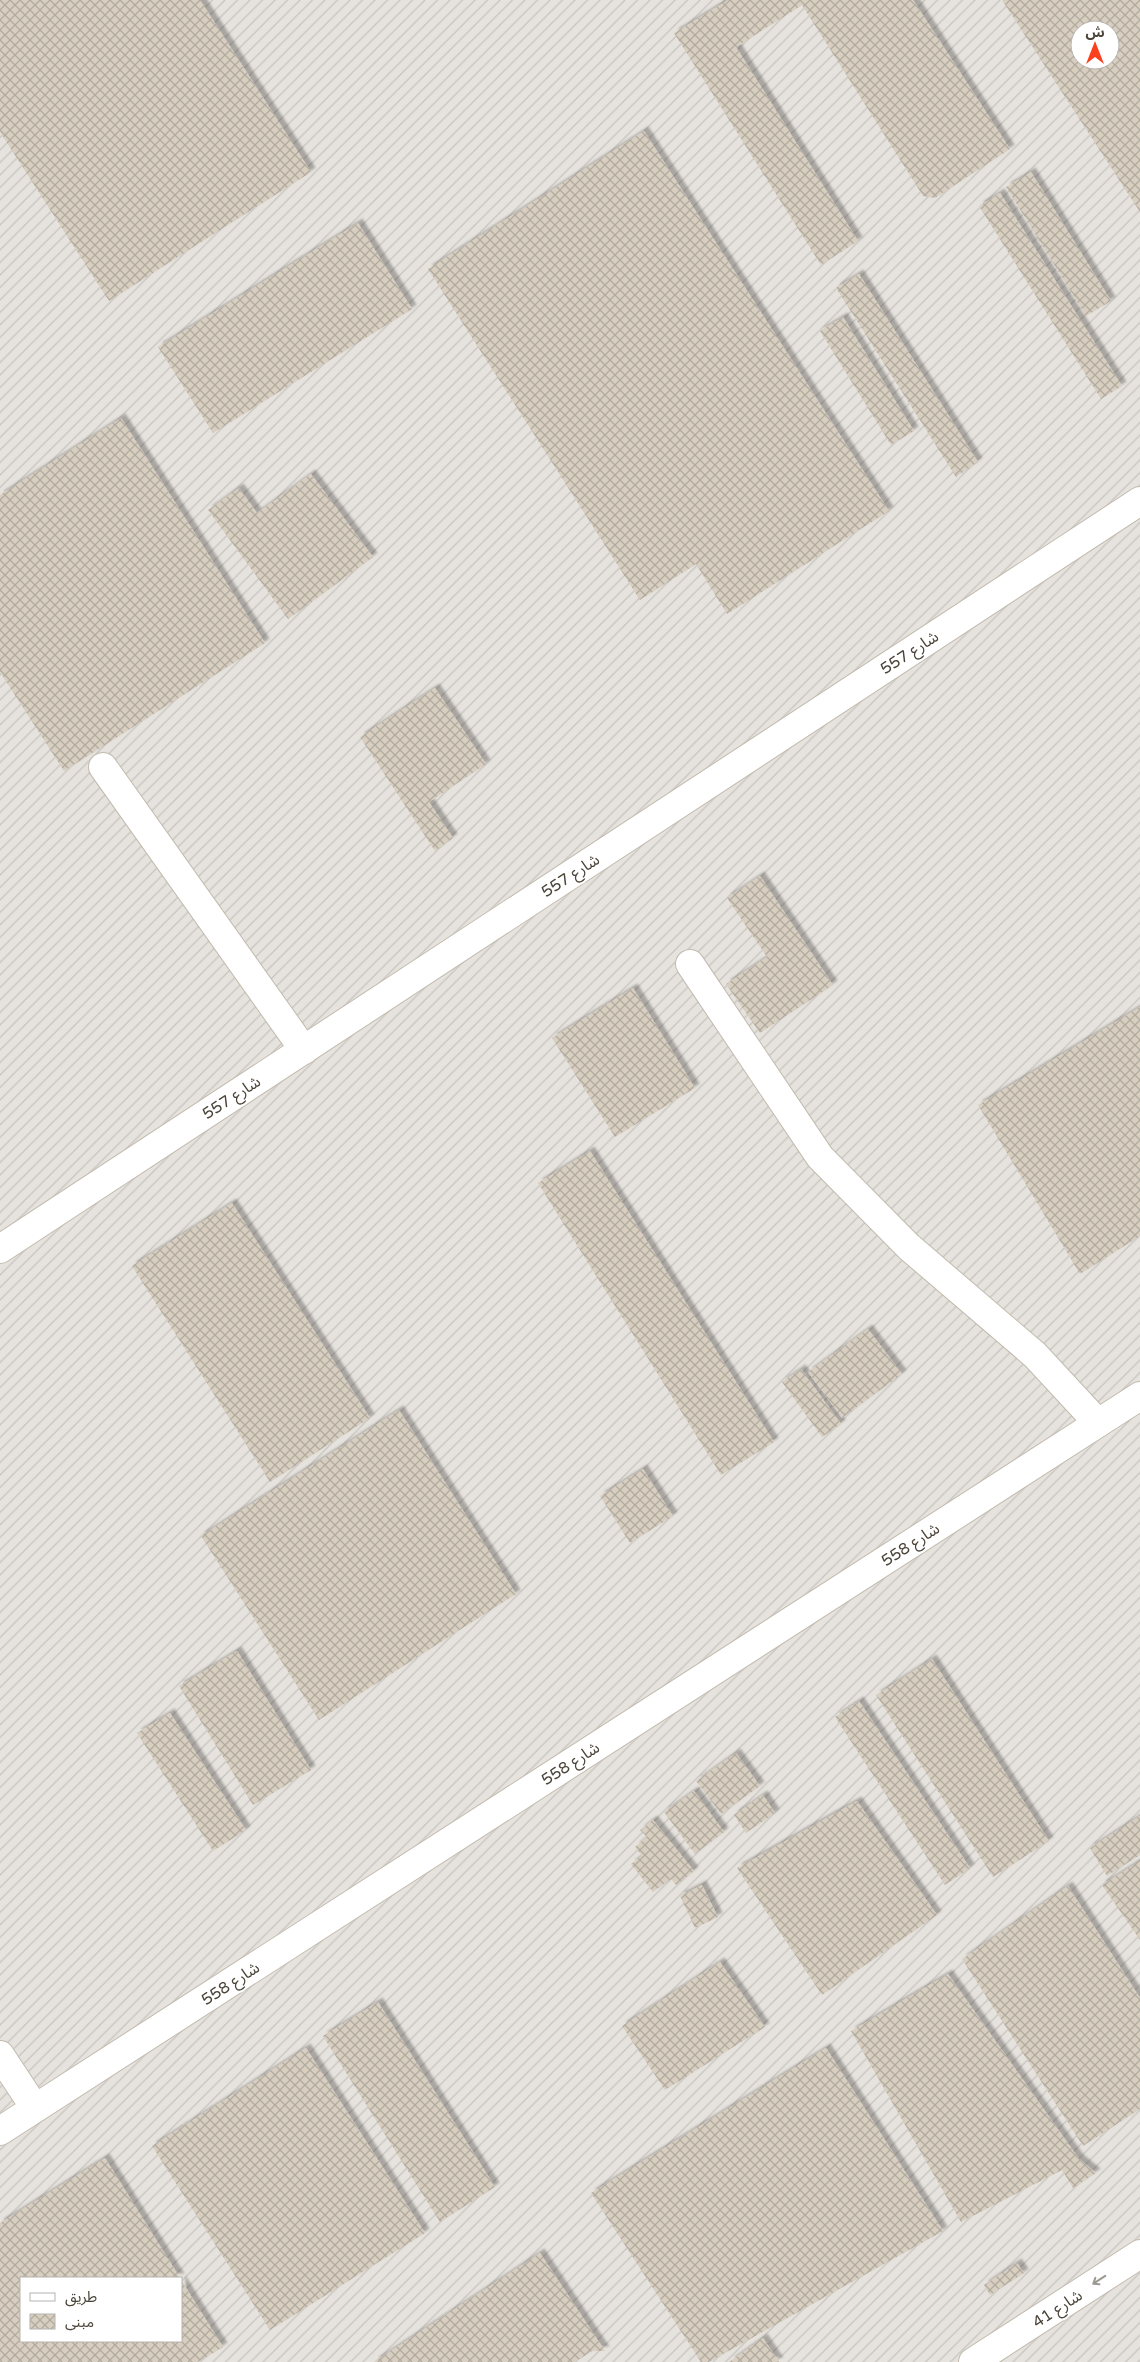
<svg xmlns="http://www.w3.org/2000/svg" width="1140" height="2362" font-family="'Varela Round','Noto Sans Arabic',sans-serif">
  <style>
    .industrial { fill: url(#industrial-furrows); fill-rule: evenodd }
    .building { fill: url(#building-cross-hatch); fill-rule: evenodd; filter: url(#shadow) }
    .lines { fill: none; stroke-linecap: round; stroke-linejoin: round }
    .minor-casing { stroke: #c2bbae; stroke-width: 30 }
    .minor { stroke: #fff; stroke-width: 28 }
    .oneway { stroke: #9c9892 }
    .labels { text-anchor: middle; stroke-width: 4; stroke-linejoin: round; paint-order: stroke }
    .street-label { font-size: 16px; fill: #4b4439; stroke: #fff }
  </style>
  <defs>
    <pattern id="industrial-furrows" width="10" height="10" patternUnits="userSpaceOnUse" patternTransform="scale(1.25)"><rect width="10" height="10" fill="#e6e2dd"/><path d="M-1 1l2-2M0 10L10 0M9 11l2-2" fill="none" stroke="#c7c3be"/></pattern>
    <pattern id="building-cross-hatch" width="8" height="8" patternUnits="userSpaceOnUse" patternTransform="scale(1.25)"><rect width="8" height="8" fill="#d8cfc1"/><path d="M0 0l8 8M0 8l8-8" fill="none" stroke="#b1aa9e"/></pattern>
    <filter id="shadow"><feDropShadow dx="4.5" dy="-4.5" stdDeviation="1" flood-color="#0004"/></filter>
  </defs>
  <rect width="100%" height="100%" fill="#f6f3ec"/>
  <path class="industrial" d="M0,0H1140V2362H0ZM1080,30H1110V60H1080ZM21,2278H181V2341H21Z"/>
  <g class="building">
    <path d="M0,0H200L311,172L109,301L0,132Z"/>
    <path d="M728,0H913L1010,149L935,198L923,196L802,5L736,47L858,241L821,265L674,33Z"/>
    <path d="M1002,0H1140V212ZM1080,30H1110V60H1080Z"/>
    <path d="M644,131L889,511L727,614L696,564L640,600L428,269Z"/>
    <path d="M1031,172L1111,301L1086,316L1006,187Z"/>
    <path d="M1000,193L1122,386L1101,399L979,206Z"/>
    <path d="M358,223L412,309L213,433L158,347Z"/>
    <path d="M859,274L978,462L956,477L836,288Z"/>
    <path d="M843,317L914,431L891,445L820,331Z"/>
    <path d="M121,418L265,643L64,771L0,672V495Z"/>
    <path d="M311,474L373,557L288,619L208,510L239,488L257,513Z"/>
    <path d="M435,688L486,764L429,802L453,838L435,851L360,737Z"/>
    <path d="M760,876L833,985L760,1033L726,984L767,957L727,898Z"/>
    <path d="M633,988L695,1088L615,1137L552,1038Z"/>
    <path d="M1140,1007V1236L1080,1274L978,1105Z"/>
    <path d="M590,1151L774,1442L721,1475L538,1183Z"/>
    <path d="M232,1203L370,1418L270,1482L132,1266Z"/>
    <path d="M868,1329L902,1374L842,1418L808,1372Z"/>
    <path d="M801,1369L841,1424L822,1437L782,1382Z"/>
    <path d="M399,1410L516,1594L319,1720L201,1536Z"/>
    <path d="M643,1469L673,1516L630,1543L600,1496Z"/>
    <path d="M237,1651L311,1770L253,1805L179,1686Z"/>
    <path d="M932,1659L1049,1841L993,1877L876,1695Z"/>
    <path d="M859,1701L970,1868L945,1885L835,1717Z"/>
    <path d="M170,1713L246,1830L213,1851L137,1733Z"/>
    <path d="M736,1753L760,1786L721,1814L696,1781Z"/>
    <path d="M694,1791L724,1832L695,1854L664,1812Z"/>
    <path d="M763,1795L775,1813L746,1833L734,1815Z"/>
    <path d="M857,1801L937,1915L822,1995L737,1868Z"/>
    <path d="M1140,1816V1855L1107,1876L1090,1848Z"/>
    <path d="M653,1820L694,1871L676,1885L671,1879L653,1892L631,1864L642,1856L635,1847L647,1837L640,1830Z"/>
    <path d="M1140,1861V1940L1102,1885Z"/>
    <path d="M702,1885L718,1917L695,1928L680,1896Z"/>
    <path d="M1068,1886L1140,1998V2109L1083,2146L962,1959Z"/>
    <path d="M720,1962L765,2027L665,2090L622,2026Z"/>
    <path d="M948,1974L1079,2159L1096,2173L1073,2188L1062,2170L961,2222L851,2031Z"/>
    <path d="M378,2002L495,2187L440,2222L323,2036Z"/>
    <path d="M306,2048L425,2233L270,2330L152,2146Z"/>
    <path d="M826,2048L943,2231L709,2362H701L591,2193Z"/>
    <path d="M105,2158L180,2278H21V2341H181V2280L223,2347L198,2362H0V2223Z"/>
    <path d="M540,2253L605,2351H592L575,2362H374Z"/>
    <path d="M1017,2263L1024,2273L990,2295L984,2285Z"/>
    <path d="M763,2338L779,2362H729Z"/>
  </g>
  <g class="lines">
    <defs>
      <g id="minor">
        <path d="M103,767L304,1050"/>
        <path d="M690,964L820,1157L909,1247L1035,1355L1098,1423"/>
        <path d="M0,1249L1140,501"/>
        <path d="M0,2055L35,2108"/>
        <path d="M0,2131L1140,1396"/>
        <path d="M973,2362L1140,2254"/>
      </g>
    </defs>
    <use href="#minor" class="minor-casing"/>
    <use href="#minor" class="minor"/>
  </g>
  <defs><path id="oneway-shaft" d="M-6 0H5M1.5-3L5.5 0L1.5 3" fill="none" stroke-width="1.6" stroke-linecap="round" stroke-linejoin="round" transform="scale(1.25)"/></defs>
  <use class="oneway" href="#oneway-shaft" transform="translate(1099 2280) rotate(147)"/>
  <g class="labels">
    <g class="street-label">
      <text transform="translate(909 652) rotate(-33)" y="6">شارع 557</text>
      <text transform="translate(570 875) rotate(-33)" y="6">شارع 557</text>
      <text transform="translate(231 1097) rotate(-33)" y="6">شارع 557</text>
      <text transform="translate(910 1544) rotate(-33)" y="6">شارع 558</text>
      <text transform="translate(570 1763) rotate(-33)" y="6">شارع 558</text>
      <text transform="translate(230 1983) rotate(-33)" y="6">شارع 558</text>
      <text transform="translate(1057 2308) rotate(-33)" y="6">شارع 41</text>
    </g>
  </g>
  <rect x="20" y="2277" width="162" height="65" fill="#ffffff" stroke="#b7b4b0"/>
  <rect x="30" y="2293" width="25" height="8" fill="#ffffff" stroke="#b7b4b0"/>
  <text x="65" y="2302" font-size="15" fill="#4b4439">طريق</text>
  <rect x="30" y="2314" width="25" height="15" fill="url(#building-cross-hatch)" stroke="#b7b4b0"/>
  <text x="65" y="2327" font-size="15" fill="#4b4439">مبنى</text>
  <g transform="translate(1095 45)"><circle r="24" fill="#ffffff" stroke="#b7b4b0"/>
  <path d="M0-4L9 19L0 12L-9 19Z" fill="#fc3f1d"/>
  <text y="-8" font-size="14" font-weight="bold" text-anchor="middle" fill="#4b4439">ش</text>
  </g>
</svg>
